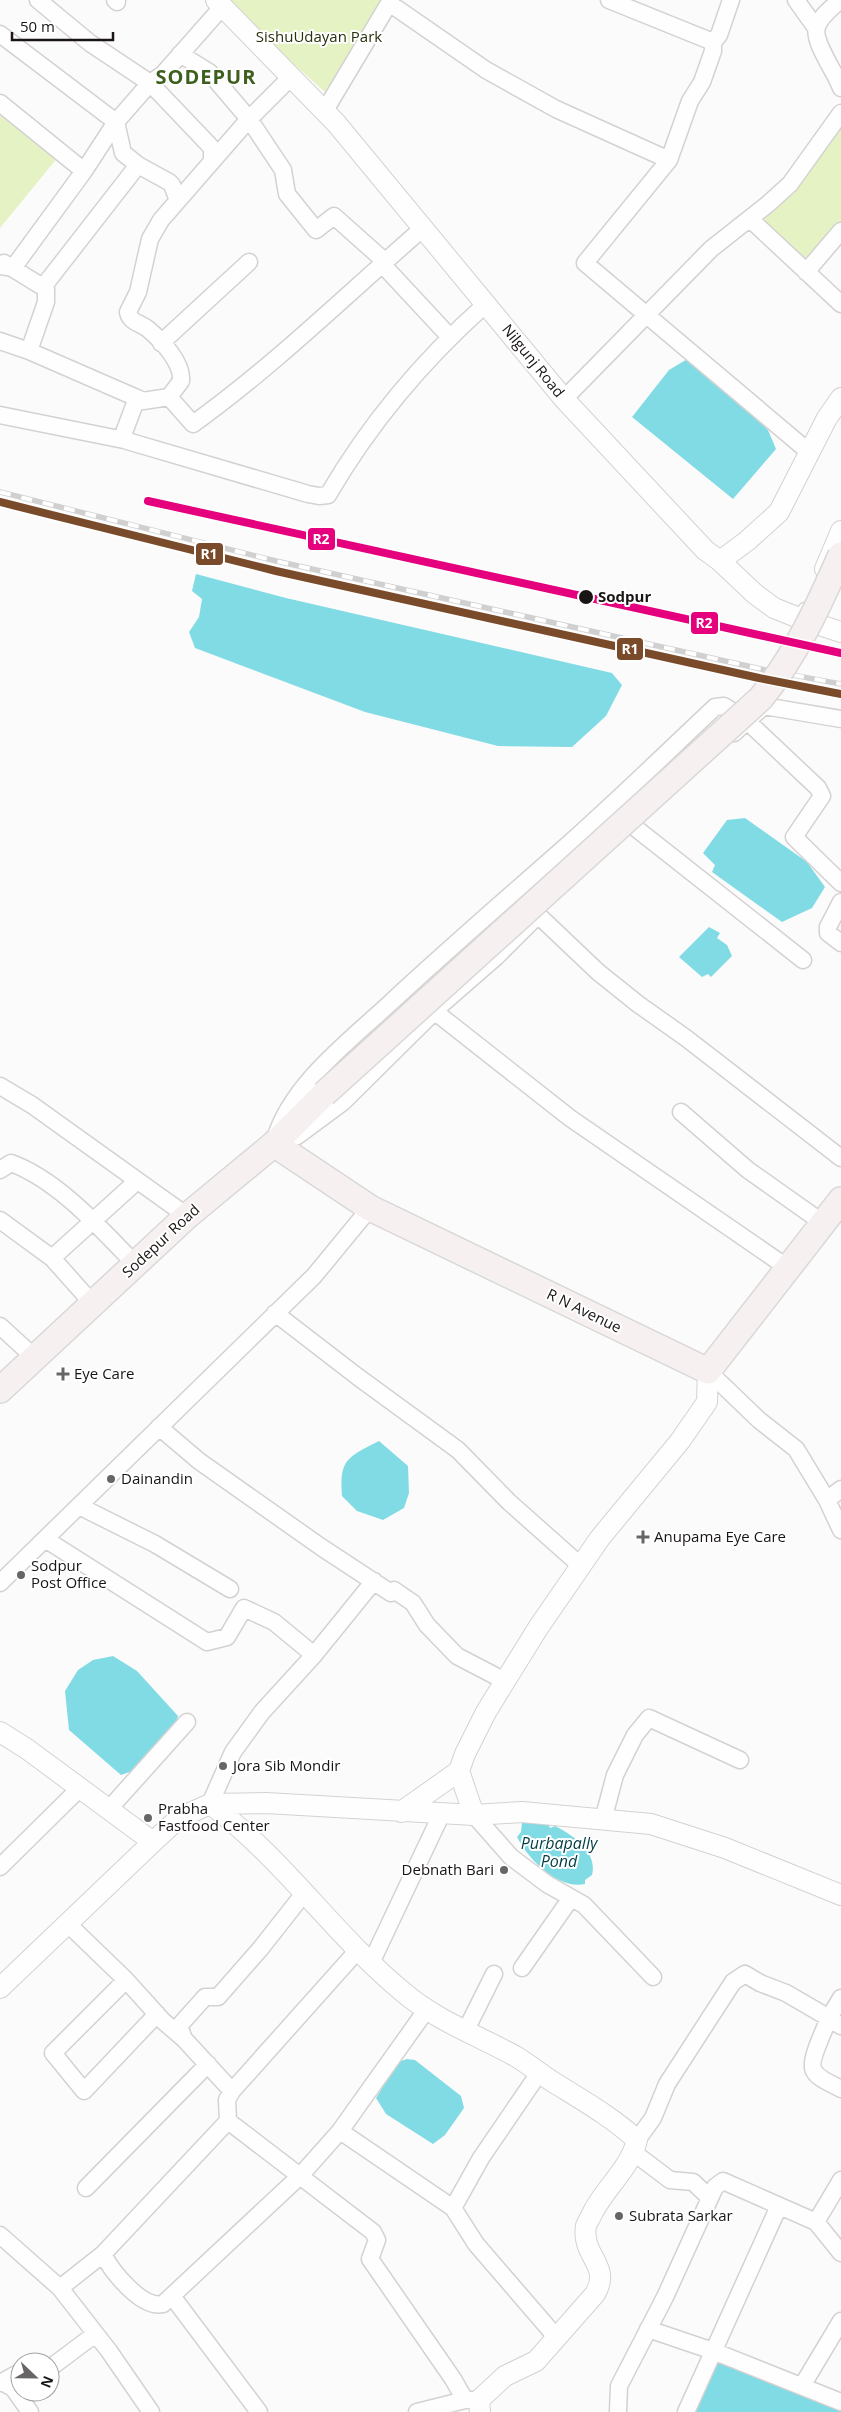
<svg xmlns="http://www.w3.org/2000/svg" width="841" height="2412" font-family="'Open Sans',sans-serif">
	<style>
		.green { fill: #e5f3c4 }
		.water { fill: #81dbe5 }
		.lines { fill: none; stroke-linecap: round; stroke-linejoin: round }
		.minor-casing { stroke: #d4d2d1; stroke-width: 19 }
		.tertiary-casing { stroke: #d4d2d1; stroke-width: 22 }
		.primary-casing { stroke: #d9d8d8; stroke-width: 28 }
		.minor { stroke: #fffefe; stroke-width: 16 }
		.tertiary { stroke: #fffefe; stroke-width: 20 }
		.primary { stroke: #f7f0f1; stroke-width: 25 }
		.rail-casing { stroke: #d1d0d0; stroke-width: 5.5 }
		.rail { stroke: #fff; stroke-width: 4; stroke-dasharray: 11; stroke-linecap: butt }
		.primary-bridge-casing { stroke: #d9d8d8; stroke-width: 28; stroke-linecap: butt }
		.primary-bridge { stroke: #f7f0f1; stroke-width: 25 }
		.rail-1-casing { stroke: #fff; stroke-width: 11 }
		.rail-2-casing { stroke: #fff; stroke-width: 11 }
		.rail-1 { stroke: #7a4b2a; stroke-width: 8 }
		.rail-2 { stroke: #e5007d; stroke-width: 8 }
		.stop-dot { fill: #191514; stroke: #fff; stroke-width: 2 }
		.poi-dot { fill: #686665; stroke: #fff; stroke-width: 2 }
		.labels { text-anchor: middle; stroke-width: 4; stroke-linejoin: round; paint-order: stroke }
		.park-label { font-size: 15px; fill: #27300c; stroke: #fff }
		.street-label { font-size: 15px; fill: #191514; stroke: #fff }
		.stop-label { font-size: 15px; font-weight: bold; fill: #191514; stroke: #fff; text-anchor: start }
		.poi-label { font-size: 15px; fill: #191514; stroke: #fff; text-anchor: start }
		.water-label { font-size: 16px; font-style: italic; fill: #003e44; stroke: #fff }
		.district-label { font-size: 20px; font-weight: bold; letter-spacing: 1px; fill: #3e5f1e; stroke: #fff }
		.line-badge { stroke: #fff; stroke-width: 2 }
		.badge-label { font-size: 14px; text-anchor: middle; font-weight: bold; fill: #fff }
	</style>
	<rect width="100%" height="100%" fill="#fcfbfb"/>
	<path class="green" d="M 222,0 L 386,0 L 326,93 Z
		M 0,107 L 59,156 L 0,228 Z
		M 841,118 L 841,225 L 806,264 L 757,219 Z"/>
	<path class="water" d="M 689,358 L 768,430 L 776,449 L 733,499 L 632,417 L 669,370 Z
		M 196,574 L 286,598 L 612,673 L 622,685 L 606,716 L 572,747 L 498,746 L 365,712 L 195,648 L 189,632 L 199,617 L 202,599 L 192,591 Z
		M 745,818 L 807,862 L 825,887 L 812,908 L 782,922 L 712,872 L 715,865 L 703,853 L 727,820 Z
		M 709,927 L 720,933 L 717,938 L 727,945 L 732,956 L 711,977 L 708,974 L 702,977 L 679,957 Z
		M 379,1441 L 408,1466 L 409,1493 L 404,1508 L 383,1520 L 357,1511 L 342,1496 C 339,1459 348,1457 379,1441 Z
		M 113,1656 L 137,1671 L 178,1716 L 175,1727 L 143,1767 L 121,1775 L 69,1730 L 65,1691 L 78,1670 L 93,1660 Z
		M 522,1822 L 548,1823 L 550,1828 L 555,1826 C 573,1835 598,1852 592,1875 L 585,1880 L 585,1884 C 558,1890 528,1859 517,1837 L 521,1832 Z
		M 407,2059 L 415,2060 L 461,2096 L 464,2108 L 445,2135 L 433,2144 L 386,2114 L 376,2098 L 398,2062 Z
		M 727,2357 L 841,2401 L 841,2412 L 692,2412 L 716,2363 Z"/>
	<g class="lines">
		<defs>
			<path id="minor" d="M 38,0 L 90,43 L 150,83 L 212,148 L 212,161
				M 115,0 L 117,2
				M 609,0 L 713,42
				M 731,0 L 719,35 L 713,42 L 713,51 L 702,82 L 690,101 L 669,160 L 585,263 L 809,452
				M 796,0 L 816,28
				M 840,0 C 832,8 820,16 817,27 C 812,41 836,73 841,88
				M 389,3 L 486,70 L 556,109 L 669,160
				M 0,34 L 116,122 L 123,153 L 138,165 L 169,182 L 172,185 L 178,200
				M 180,54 L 209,72 L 249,119 L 283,170 L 287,194 L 316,230 L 334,216 L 380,257 L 382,264 L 449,336
				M 0,103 L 84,171
				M 324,112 L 391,0
				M 750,219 L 841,304
				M 4,263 L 46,289 L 46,302 L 29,351
				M 0,266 L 13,268 L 84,171 L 116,122 L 150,83 L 163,74 L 223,6
				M 806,272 L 841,231
				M 43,287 L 138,165
				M 0,341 L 29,351 L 137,398 L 123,435 L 124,440
				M 161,343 L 249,262
				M 169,397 L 181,381 C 183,363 162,341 148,329 C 141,323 130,323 128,312 L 138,292 L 150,239 L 161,220 L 249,119 L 291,77
				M 137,398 L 143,401 L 169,397 L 193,424 C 275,365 346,295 422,229
				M 564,399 L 711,249 L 768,204 L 790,184 L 841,113
				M 0,415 L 124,440 L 308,494 L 319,496 L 328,495 C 370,423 424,359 486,304
				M 734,733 L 747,721 L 818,788 L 822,796 L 794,837 L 841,883
				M 633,826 L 803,960
				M 841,902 L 828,927 L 828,933 L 841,943
				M 538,915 L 598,972 L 638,1004 L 686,1038 L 841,1158
				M 434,1011 L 570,1118 L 788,1268
				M 0,1086 L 32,1105 L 187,1216
				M 681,1112 L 748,1170 L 823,1223
				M 290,1138 L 297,1136 L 343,1102 L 442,1004 L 496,957 L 533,920
				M 275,1139 C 291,1085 348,1042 388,1005 C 446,951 505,900 563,849 C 615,803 665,754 715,707 L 724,706 L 747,721 L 764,706 L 841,719
				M 0,1170 L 11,1163 C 58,1180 101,1229 135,1264
				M 0,1220 L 52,1258 L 93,1304
				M 52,1258 L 137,1181
				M 275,1313 L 358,1377 L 458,1450 L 509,1502 L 581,1566
				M 0,1326 L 35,1358
				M 708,1371 L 759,1420 L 796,1449 L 827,1500 L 841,1530
				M 159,1427 L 199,1461 L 321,1547 L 391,1593 L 394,1590 L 413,1603 L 427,1625 L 457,1656 L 505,1681
				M 827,1500 L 841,1489
				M 79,1506 L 155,1544 L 230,1589
				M 45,1539 L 207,1642 L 227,1637 L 244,1608 L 274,1622 L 314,1655
				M 0,1583 L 314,1276 L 370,1208
				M 210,1804 L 233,1752 L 262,1712 L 314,1655 L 374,1581
				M 109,1809 L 187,1722
				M 474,1815 L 511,1857 L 547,1884 L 584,1905 L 653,1977
				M 603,1820 L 615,1775 L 635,1735 L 649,1718 L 740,1760
				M 0,1867 L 80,1788
				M 68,1924 L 126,1980 L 163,2021 L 184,2039 L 232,2091 L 227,2100 L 228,2121 L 373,2232 L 377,2240 L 370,2259 L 453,2379 L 465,2400
				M 371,1963 L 442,1813
				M 522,1968 L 571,1898
				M 126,1980 L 53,2053 L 84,2091 L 157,2014
				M 841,2026 L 829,2018 C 825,2029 808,2062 814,2071 C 819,2080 833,2084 841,2089
				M 465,2032 L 494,1974
				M 184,2039 L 179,2026 L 205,1997 L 218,1997 L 261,1948 L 305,1892
				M 539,2073 L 481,2158 L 453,2208 L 476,2244 L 557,2338
				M 232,2091 L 358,1950
				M 340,2131 L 453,2208
				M 637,2140 L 653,2118 L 667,2084 L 733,1982 L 745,1974 L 760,1983 L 786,1993 L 829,2018 L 841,1998
				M 633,2152 L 670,2180 L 693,2182 L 710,2198
				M 86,2188 L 208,2064
				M 816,2222 L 841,2180
				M 0,2235 L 60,2288 L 109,2351 L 151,2412
				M 103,2254 L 228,2121
				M 60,2288 L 103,2254 C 112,2272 142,2309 163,2304 L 300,2176 L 340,2131 L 427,2009
				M 172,2296 L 259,2412
				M 648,2329 L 713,2351 L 841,2402
				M 50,2368 L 94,2335
				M 2,2382 L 20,2372
				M 0,2383 L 2,2382 L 13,2388 L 30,2412
				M 802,2386 L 841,2321
				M 417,2412 L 465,2400 L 473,2400
				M 618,2412 L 619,2386 L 665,2297 L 715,2187 L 723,2181 L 816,2222 L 841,2253
				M 686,2412 L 779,2206"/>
			<path id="tertiary" d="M 216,0 L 336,123 L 564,399 L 705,550 L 720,561 L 747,541 L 779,512 L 827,418 L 841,398
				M 720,561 L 755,594 L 774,608 L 804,620
				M 825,569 L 841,531
				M 807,612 L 804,620 L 841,632
				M 0,1732 L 27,1749 L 153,1842 L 179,1818 L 210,1804 L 266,1803 L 474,1815 L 522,1812 L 651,1824 L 725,1848 L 841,1895
				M 210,1804 C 283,1858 334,1935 403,1992 C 437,2021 477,2035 515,2056 C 527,2063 538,2072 550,2080 C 580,2099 611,2116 637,2140 C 631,2167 605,2188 593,2212 C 591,2217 587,2222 586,2226 C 581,2257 612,2265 595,2294 L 536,2361 L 505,2376 L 479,2400 L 480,2412
				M 401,1812 L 459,1771
				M 474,1815 L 459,1771 L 465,1754 L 486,1712 L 538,1628 L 600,1538 L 680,1441 L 707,1402 L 708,1371
				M 0,1988 L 153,1842"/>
			<path id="primary" d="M 274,1144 L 370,1208 L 708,1371 L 841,1200
				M 0,1390 L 187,1216 L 274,1144 L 324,1094"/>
		</defs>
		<use href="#minor" class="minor-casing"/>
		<use href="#tertiary" class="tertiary-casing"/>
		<use href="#primary" class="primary-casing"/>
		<use href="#minor" class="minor"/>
		<use href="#tertiary" class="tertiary"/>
		<use href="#primary" class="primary"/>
		<defs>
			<path id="rail" d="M 0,492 L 276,561 L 761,669 L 841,684
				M 0,502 L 276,571 L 759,678 L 841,694"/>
		</defs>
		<use href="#rail" class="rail-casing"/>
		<use href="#rail" class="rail"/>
		<defs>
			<path id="primary-bridge" d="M 324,1094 L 761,698 C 797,653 818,607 841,555"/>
		</defs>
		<use href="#primary-bridge" class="primary-bridge-casing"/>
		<use href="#primary-bridge" class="primary-bridge"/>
		<defs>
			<path id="rail-1" d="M 0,502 L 276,571 L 759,678 L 841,694"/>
			<path id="rail-2" d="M 148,501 L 841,653"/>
		</defs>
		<use href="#rail-1" class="rail-1-casing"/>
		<use href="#rail-2" class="rail-2-casing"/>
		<use href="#rail-1" class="rail-1"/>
		<use href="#rail-2" class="rail-2"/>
	</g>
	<circle class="stop-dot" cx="586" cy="597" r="8"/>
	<g class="poi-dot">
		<path d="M60.5 1366.5h5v5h5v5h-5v5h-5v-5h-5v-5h5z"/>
		<circle cx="111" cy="1479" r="5"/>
		<path d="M640.5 1529.5h5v5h5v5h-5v5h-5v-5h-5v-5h5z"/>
		<circle cx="21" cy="1575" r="5"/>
		<circle cx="223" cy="1766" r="5"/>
		<circle cx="148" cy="1818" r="5"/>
		<circle cx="504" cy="1870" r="5"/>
		<circle cx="619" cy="2216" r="5"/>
	</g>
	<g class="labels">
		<g class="park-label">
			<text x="319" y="42">SishuUdayan Park</text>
		</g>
		<g class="street-label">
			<text transform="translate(533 361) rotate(51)" y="5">Nilgunj Road</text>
			<text transform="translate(161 1241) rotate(-43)" y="5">Sodepur Road</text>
			<text transform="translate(584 1311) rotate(26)" y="5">R N Avenue</text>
		</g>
		<g class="stop-label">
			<text x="598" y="602">Sodpur</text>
		</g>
		<g class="poi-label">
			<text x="74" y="1379">Eye Care</text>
			<text x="121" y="1484">Dainandin</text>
			<text x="654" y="1542">Anupama Eye Care</text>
			<text x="31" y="1571">Sodpur<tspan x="31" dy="17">Post Office</tspan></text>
			<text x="233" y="1771">Jora Sib Mondir</text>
			<text x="158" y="1814">Prabha<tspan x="158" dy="17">Fastfood Center</tspan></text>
			<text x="494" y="1875" text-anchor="end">Debnath Bari</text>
			<text x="629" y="2221">Subrata Sarkar</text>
		</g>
		<g class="water-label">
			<text x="559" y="1849">Purbapally<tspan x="559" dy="18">Pond</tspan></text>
		</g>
		<g class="district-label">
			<text x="206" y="84">SODEPUR</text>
		</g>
	</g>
	<g class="line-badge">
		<rect x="307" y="527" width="29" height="24" rx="5" fill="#e5007d"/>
		<rect x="195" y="542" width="29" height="24" rx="5" fill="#7a4b2a"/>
		<rect x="690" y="611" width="29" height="24" rx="5" fill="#e5007d"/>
		<rect x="616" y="637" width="28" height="24" rx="5" fill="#7a4b2a"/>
	</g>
	<g class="badge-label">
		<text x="321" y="544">R2</text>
		<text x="209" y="559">R1</text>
		<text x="704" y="628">R2</text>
		<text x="630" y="654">R1</text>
	</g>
	<g transform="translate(35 2377) rotate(112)"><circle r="24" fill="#ffffff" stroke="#a3a1a1"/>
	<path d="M0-4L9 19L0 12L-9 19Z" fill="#686665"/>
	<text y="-8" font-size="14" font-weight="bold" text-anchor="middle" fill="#191514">N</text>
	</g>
	<path d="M12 32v8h101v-8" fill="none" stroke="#191514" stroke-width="2.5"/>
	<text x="20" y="32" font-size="15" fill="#191514" stroke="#ffffff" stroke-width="4" paint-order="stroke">50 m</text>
</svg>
